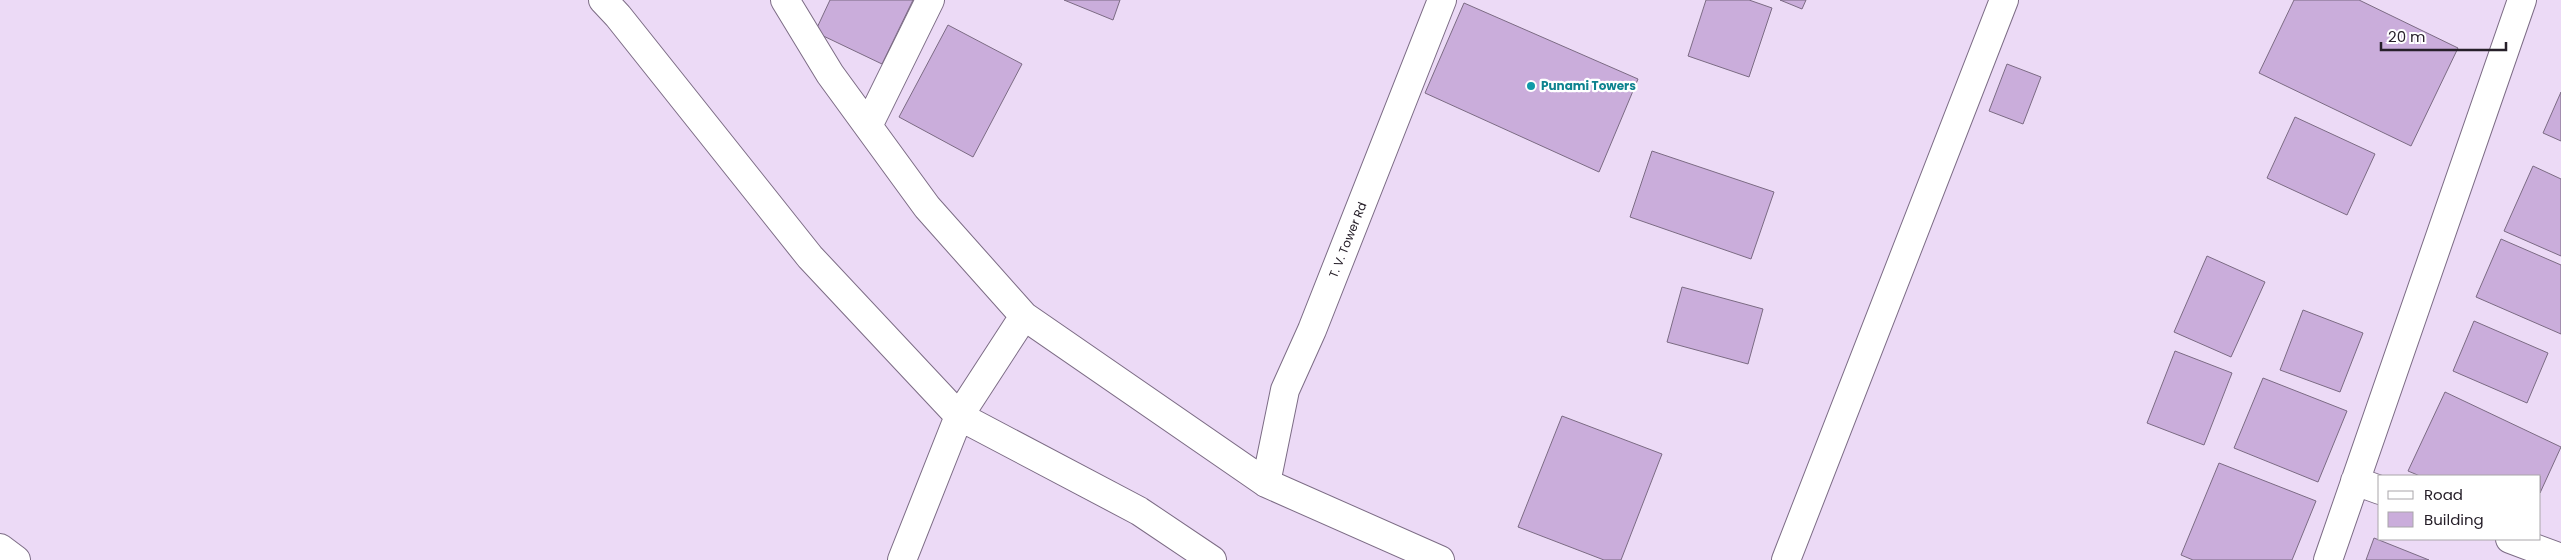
<svg xmlns="http://www.w3.org/2000/svg" width="2561" height="560" font-family="Poppins,sans-serif">
	<style>
		.building { fill: #caaddb; stroke: #7b6b83 }
		.lines { fill: none; stroke-linecap: round; stroke-linejoin: round }
		.minor-casing { stroke: #7c6c85; stroke-width: 30 }
		.secondary-casing { stroke: #7c6c85; stroke-width: 30 }
		.minor { stroke: #fff; stroke-width: 28 }
		.secondary { stroke: #fff; stroke-width: 28 }
		.culture-dot { fill: #0f9aa8; stroke: #fff; stroke-width: 2 }
		.labels { text-anchor: middle; stroke-width: 4.5; stroke-linejoin: round; paint-order: stroke }
		.culture-label { font-size: 12px; font-weight: bold; fill: #0d838f; stroke: #fff; text-anchor: start }
		.street-label { font-size: 12px; fill: #27202a; stroke: #fff }
	</style>
	<rect width="100%" height="100%" fill="#ecdaf6"/>
	<path class="building" d="M 830,0 L 913,0 L 882,64 L 815,32 Z
		M 1064,0 L 1120,0 L 1113,20 Z
		M 1706,0 L 1749,0 L 1772,8 L 1749,77 L 1688,56 Z
		M 1780,0 L 1806,0 L 1802,9 Z
		M 2294,0 L 2359,0 L 2458,48 L 2411,146 L 2259,73 Z
		M 1464,3 L 1638,79 L 1599,172 L 1425,93 Z
		M 948,25 L 1022,64 L 973,157 L 899,117 Z
		M 2007,64 L 2041,77 L 2023,124 L 1989,111 Z
		M 2561,92 L 2561,141 L 2543,133 Z
		M 2295,117 L 2375,154 L 2347,215 L 2267,178 Z
		M 1652,151 L 1774,192 L 1751,259 L 1630,217 Z
		M 2533,166 L 2561,179 L 2561,256 L 2504,231 Z
		M 2501,239 L 2561,265 L 2561,334 L 2476,297 Z
		M 2207,256 L 2265,282 L 2231,357 L 2174,332 Z
		M 1682,287 L 1763,309 L 1748,364 L 1667,342 Z
		M 2303,310 L 2363,333 L 2340,392 L 2280,370 Z
		M 2474,321 L 2548,353 L 2527,403 L 2453,371 Z
		M 2175,351 L 2232,373 L 2204,445 L 2147,423 Z
		M 2263,378 L 2347,411 L 2318,482 L 2234,448 Z
		M 2445,392 L 2561,447 L 2540,493 L 2540,476 L 2420,476 L 2408,471 Z
		M 1562,416 L 1662,454 L 1621,560 L 1604,560 L 1518,527 Z
		M 2219,463 L 2316,501 L 2292,560 L 2193,560 L 2181,555 Z
		M 2374,538 L 2429,560 L 2366,560 Z"/>
	<g class="lines">
		<defs>
			<path id="minor" d="M 603,0 L 618,16 L 810,257 L 959,416 L 1139,511 L 1212,560
				M 785,0 L 830,74 L 927,207 L 1024,316 L 1266,483 L 1440,560
				M 868,126 L 930,0
				M 2355,481 L 2380,490
				M 1266,483 L 1285,390 L 1312,330 L 1442,0
				M 2510,539 L 2561,558
				M 902,560 L 959,416 L 1024,316
				M 1786,560 L 2004,0
				M 2328,560 L 2522,0"/>
			<path id="secondary" d="M 0,548 L 16,560"/>
		</defs>
		<use href="#minor" class="minor-casing"/>
		<use href="#secondary" class="secondary-casing"/>
		<use href="#minor" class="minor"/>
		<use href="#secondary" class="secondary"/>
	</g>
	<circle class="culture-dot" cx="1531" cy="86" r="5"/>
	<g class="labels">
		<g class="culture-label">
			<text x="1541" y="90">Punami Towers</text>
		</g>
		<g class="street-label">
			<text transform="translate(1348 240) rotate(-68)" y="4">T. V. Tower Rd</text>
		</g>
	</g>
	<rect x="2378" y="475" width="162" height="65" fill="#ffffff" stroke="#a9a6aa"/>
	<rect x="2388" y="491" width="25" height="8" fill="#ffffff" stroke="#a9a6aa"/>
	<text x="2424" y="500" font-size="15" fill="#27202a">Road</text>
	<rect x="2388" y="512" width="25" height="15" fill="#caaddb" stroke="#a9a6aa"/>
	<text x="2424" y="525" font-size="15" fill="#27202a">Building</text>
	<path d="M2381 42v8h125v-8" fill="none" stroke="#27202a" stroke-width="2.5"/>
	<text x="2388" y="42" font-size="15" fill="#27202a" stroke="#ffffff" stroke-width="4" paint-order="stroke">20 m</text>
</svg>
